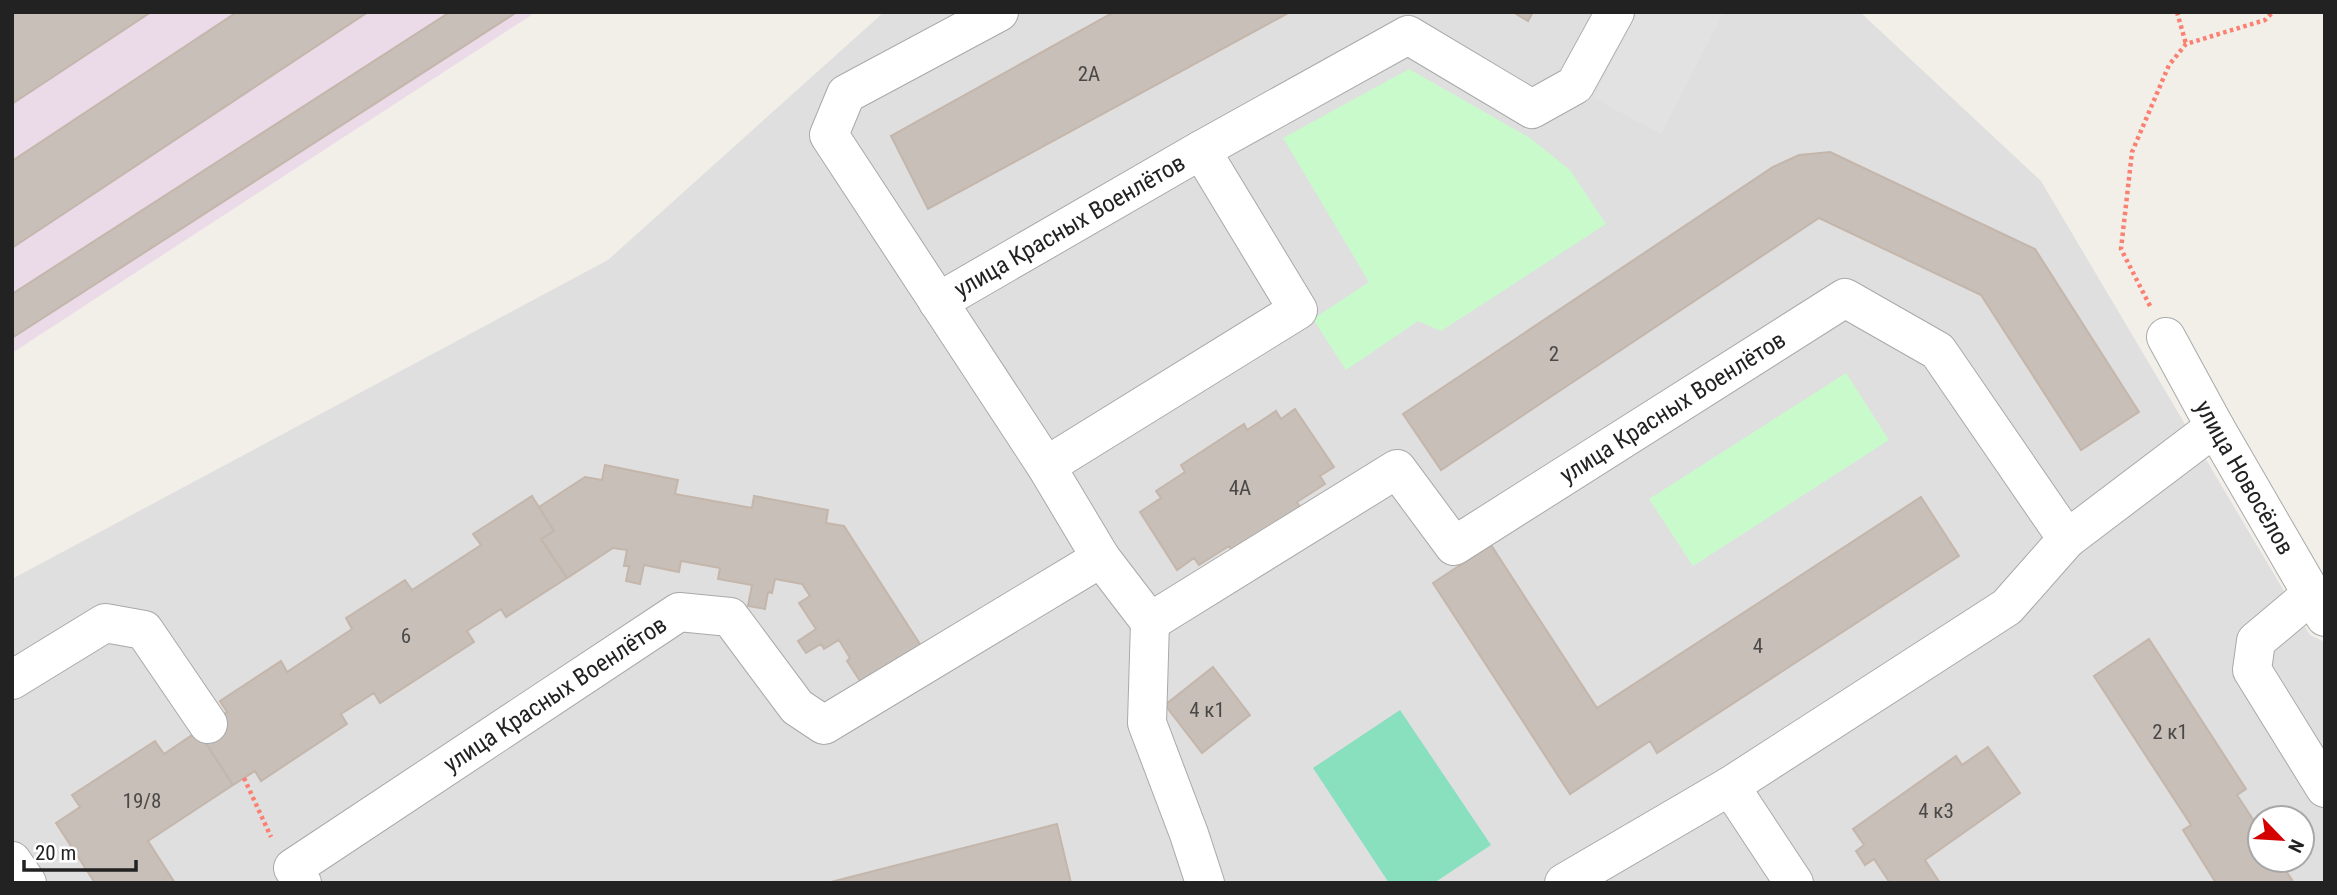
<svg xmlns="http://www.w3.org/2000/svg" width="2337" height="895" font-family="'Roboto Condensed',sans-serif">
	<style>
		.residential { fill: #e0dfdf; fill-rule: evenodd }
		.industrial { fill: #ebdbe8 }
		.park { fill: #c8facc }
		.pitch { fill: #88e0be }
		.parking { fill: #e2e2e2 }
		.building { fill: #c7bfb8; stroke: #c4b6ab; stroke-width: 2 }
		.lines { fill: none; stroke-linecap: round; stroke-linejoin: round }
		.minor-casing { stroke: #a9a9a9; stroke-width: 40 }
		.path { stroke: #fa8072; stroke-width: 4.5; stroke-dasharray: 3.5 3.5; stroke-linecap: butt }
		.minor { stroke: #fff; stroke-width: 38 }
		.labels { text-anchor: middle; stroke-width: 6; stroke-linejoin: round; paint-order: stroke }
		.number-label { font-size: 21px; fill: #4b4948 }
		.street-label { font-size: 24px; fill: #222; stroke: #fff }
	</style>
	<rect width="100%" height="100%" fill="#f2efe9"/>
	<path class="residential" d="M 884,12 L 1860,12 L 2041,181 L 2310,635 L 2325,642 L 2325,883 L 12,883 L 12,579 L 608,260 ZM 2260,818 L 2302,818 L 2302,860 L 2260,860 Z"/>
	<path class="industrial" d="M 12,12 L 536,12 L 12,353 Z"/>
	<path class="park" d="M 1409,69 L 1530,138 L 1570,170 L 1606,224 L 1441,331 L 1418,321 L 1346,370 L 1313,319 L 1369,282 L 1283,138 Z
		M 1846,373 L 1889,440 L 1693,566 L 1649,499 Z"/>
	<path class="pitch" d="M 1400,710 L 1491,845 L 1434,883 L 1389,883 L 1313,768 Z"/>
	<path class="parking" d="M 1638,12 L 1724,12 L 1661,134 L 1593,98 Z"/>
	<path class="building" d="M 12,12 L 151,12 L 12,104 Z
		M 237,12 L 368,12 L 12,248 L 12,161 Z
		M 450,12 L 517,12 L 12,338 L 12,294 Z
		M 1114,12 L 1290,12 L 928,209 L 891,136 Z
		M 1513,12 L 1533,12 L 1528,21 Z
		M 1830,152 L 2035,249 L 2139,412 L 2081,450 L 1981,295 L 1819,218 L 1441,470 L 1403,414 L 1773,167 L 1799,155 Z
		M 1295,409 L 1334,467 L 1320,476 L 1325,484 L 1297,502 L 1303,512 L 1234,553 L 1229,546 L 1199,565 L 1194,558 L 1177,570 L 1140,512 L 1161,498 L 1156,491 L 1185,472 L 1181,465 L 1244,424 L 1247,430 L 1276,411 L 1281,419 Z
		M 605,465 L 678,480 L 675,494 L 752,508 L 754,496 L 828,510 L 826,523 L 844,526 L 927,655 L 862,684 L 847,661 L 850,658 L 839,640 L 824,649 L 821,644 L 806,653 L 798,641 L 816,629 L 799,603 L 810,596 L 802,584 L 775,579 L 772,593 L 768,592 L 765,609 L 748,606 L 752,585 L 718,579 L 720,568 L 681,561 L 679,572 L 644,565 L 640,584 L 626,581 L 629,566 L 624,566 L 627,550 L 613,548 L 567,578 L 541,539 L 554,531 L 539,507 L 585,477 L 602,480 Z
		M 532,496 L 554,531 L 541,539 L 567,578 L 506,617 L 501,609 L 467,631 L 474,642 L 380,703 L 374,693 L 341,714 L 347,724 L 261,781 L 255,771 L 233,785 L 198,731 L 227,712 L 220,701 L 281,661 L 287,672 L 352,629 L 346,618 L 405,580 L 412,590 L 481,545 L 473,534 Z
		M 1921,497 L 1959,556 L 1657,753 L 1650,741 L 1570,794 L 1433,583 L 1491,545 L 1597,708 Z
		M 2149,639 L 2246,789 L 2237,795 L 2260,830 L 2260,860 L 2279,860 L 2294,883 L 2216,883 L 2183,830 L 2191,825 L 2094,676 Z
		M 1213,667 L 1250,715 L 1202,753 L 1165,705 Z
		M 198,731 L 233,785 L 148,841 L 175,883 L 95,883 L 56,823 L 80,807 L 72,795 L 155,741 L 164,754 Z
		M 1988,747 L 2020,793 L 1925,860 L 1940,883 L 1890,883 L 1874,859 L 1865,865 L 1856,851 L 1864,845 L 1853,829 L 1956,756 L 1962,765 Z
		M 1057,824 L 1071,883 L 827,883 Z"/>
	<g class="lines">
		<defs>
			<g id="minor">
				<path d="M 999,12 L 846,94 L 829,135 L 1046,466 L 1101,558"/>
				<path id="s1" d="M 938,302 L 1201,150 L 1408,35 L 1532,109 L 1575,85 L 1615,12"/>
				<path id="s2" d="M 2166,337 L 2215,427 L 2325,617"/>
				<path d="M 1046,466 L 1298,310 L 1201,150"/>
				<path d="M 2312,594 L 2256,641 L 2252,670 L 2325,788"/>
				<path d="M 1150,622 L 1147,723 L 1189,834 L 1205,883"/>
				<path d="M 12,680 L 105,623 L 144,630 L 208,724"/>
				<path d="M 1730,786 L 2007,607 L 2067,539"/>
				<path d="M 12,861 L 27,883"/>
				<path id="s3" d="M 302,883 L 293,868 L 679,612 L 730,617 L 797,707 L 824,725 L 1101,558 L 1150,622 L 1397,469 L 1454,546 L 1845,298 L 1938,351 L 2067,539 L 2215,427"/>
				<path d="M 1564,883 L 1730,786 L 1794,883"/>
			</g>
		</defs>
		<use href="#minor" class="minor-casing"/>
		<path class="path" d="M 2177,12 L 2186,44
			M 2150,306 L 2121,249 L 2132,152 L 2169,65 L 2186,44 L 2265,20 L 2273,12
			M 244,778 L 271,837"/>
		<use href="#minor" class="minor"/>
	</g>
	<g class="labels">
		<g class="number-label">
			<text x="1089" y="81">2А</text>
			<text x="1554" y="361">2</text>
			<text x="1240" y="495">4А</text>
			<text x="406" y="643">6</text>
			<text x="1758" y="653">4</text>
			<text x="1207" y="717">4 к1</text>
			<text x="2170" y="739">2 к1</text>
			<text x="142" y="808">19/8</text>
			<text x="1936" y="818">4 к3</text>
		</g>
		<g class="street-label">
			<text dy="8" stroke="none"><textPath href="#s1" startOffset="152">улица Красных Военлётов</textPath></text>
			<text dy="8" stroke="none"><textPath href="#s3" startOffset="1726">улица Красных Военлётов</textPath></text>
			<text dy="8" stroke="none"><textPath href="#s2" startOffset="161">улица Новосёлов</textPath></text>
			<text dy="8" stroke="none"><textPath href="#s3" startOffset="332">улица Красных Военлётов</textPath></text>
		</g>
	</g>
	<rect width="2337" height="895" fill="none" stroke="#222222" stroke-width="28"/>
	<g transform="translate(2281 839) rotate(115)"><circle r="33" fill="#ffffff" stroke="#a7a7a7" stroke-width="2"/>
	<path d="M0-5L12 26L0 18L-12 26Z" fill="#d40000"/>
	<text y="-10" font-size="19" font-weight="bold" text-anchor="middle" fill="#222222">N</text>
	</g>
	<path d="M24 860v10h112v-10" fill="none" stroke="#222222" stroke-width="3.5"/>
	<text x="35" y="860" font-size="21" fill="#222222" stroke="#ffffff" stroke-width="5" paint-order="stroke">20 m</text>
</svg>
